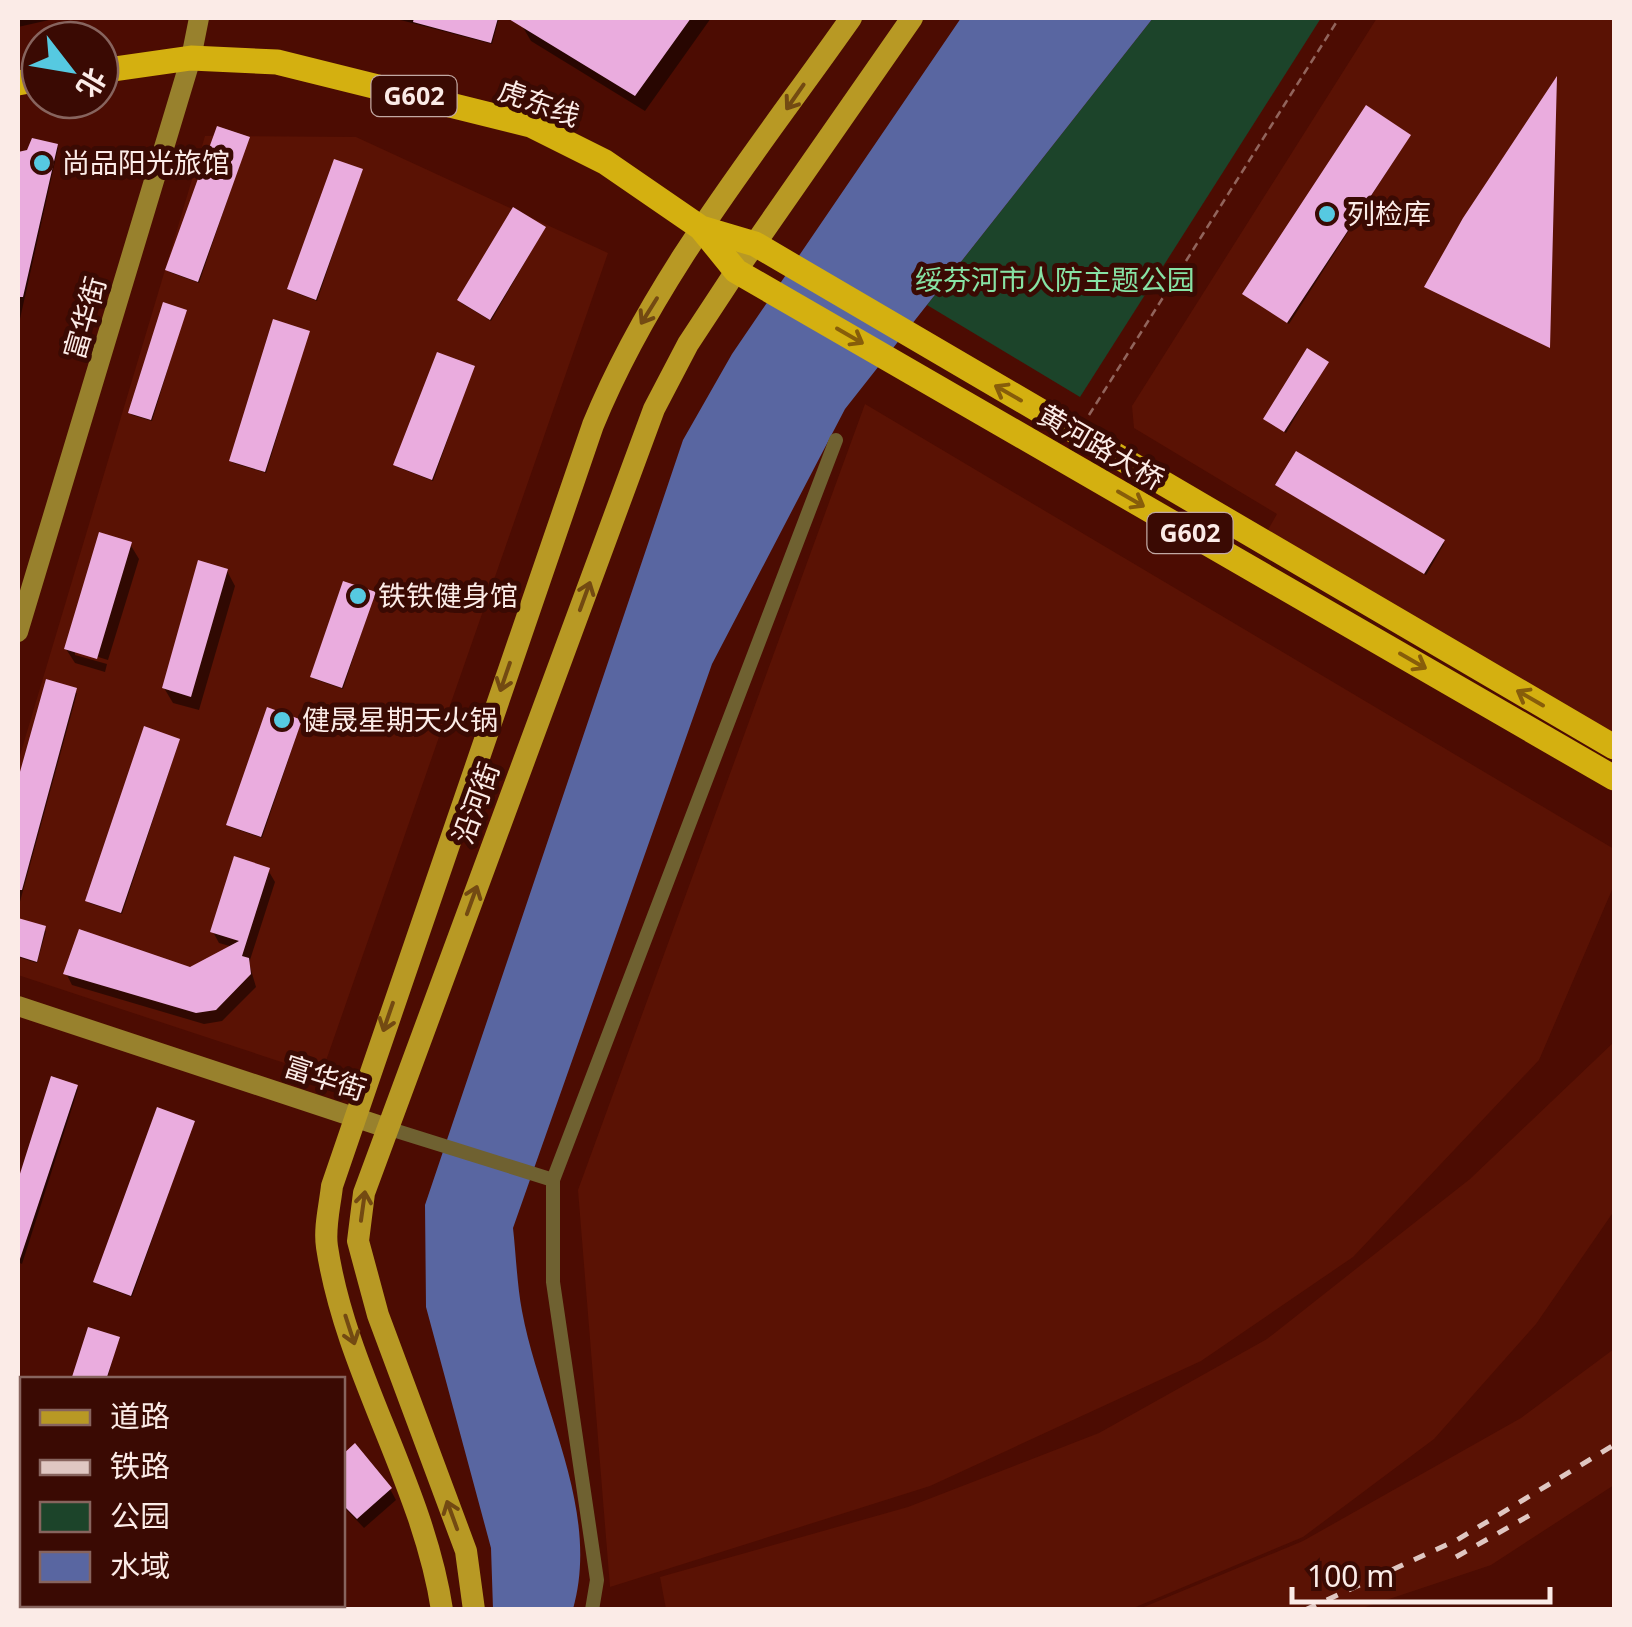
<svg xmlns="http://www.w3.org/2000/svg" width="1632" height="1627" font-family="'Noto Sans','Noto Sans SC',sans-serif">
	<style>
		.built { fill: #5a1204 }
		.green { fill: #1c442a }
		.water { fill: #5966a1 }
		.shadow { fill: #0007 }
		.building { fill: #eaacde }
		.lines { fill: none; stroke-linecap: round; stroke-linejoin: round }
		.path { stroke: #91645c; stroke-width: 2.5; stroke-dasharray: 8 5; stroke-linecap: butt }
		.street { stroke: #6f6131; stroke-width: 14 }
		.secondary { stroke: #98812d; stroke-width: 20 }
		.primary { stroke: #b89924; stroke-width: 22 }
		.highway { stroke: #d4b010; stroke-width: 25 }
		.rail { stroke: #dfc7c2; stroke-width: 5; stroke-dasharray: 12 12; stroke-linecap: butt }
		.oneway { stroke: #734a12 }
		.oneway2 { stroke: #875d0a }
		.poi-dot { fill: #56c9e1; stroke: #3a0a03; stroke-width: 4 }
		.labels { text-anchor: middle; stroke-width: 10; stroke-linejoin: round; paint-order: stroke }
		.shield { fill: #3a0a03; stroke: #c1a8a3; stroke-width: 2.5 }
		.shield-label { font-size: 25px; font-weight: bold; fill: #fbebe7 }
		.street-label { font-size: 28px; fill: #fbebe7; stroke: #3a0a03 }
		.poi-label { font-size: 28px; fill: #fbebe7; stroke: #3a0a03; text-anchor: start }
		.park-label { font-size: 28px; fill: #87e3a5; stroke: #3a0a03 }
	</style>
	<rect width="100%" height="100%" fill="#4c0c02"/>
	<path class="built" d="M 1377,18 L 1614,18 L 1614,739 L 1265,535 L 1277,514 L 1134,428 L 1132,406 Z
		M 205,136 L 356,137 L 608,253 L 321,1075 L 18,975 L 18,762 Z
		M 865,404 L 1614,849 L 1614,885 L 1539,1060 L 1353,1257 L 1201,1361 L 930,1486 L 610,1587 L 578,1190 Z
		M 1614,1042 L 1614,1211 L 1536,1324 L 1434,1439 L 1303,1537 L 1131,1609 L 666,1609 L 660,1577 L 908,1507 L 1099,1433 L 1267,1339 L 1470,1179 Z
		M 1614,1349 L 1614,1485 L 1491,1565 L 1359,1609 L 1139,1609 L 1303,1541 L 1521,1418 Z"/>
	<path class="green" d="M 1153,18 L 1321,18 L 1080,397 L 927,305 Z"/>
	<path class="water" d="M 961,18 L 1153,18 L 845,409 L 712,664 L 513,1228 C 516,1255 517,1284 522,1311 C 540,1408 601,1510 573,1609 L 493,1609 L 491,1548 L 426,1307 L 425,1205 L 683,440 L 732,354 Z"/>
	<path class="shadow" d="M 18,18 L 58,18 L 18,27 Z
		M 393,18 L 499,18 L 492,44 Z
		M 524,18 L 711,18 L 645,111 L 531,41 L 521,24 Z
		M 1409,137 L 1289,324 L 1247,296 Z
		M 248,139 L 199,283 L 169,272 L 168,270 Z
		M 56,146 L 58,148 L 18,328 L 18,154 Z
		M 361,171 L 317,301 L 291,291 L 290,289 Z
		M 544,229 L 491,321 L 461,303 L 460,301 Z
		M 185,312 L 152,421 L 132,415 L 130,412 Z
		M 308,333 L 266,473 L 233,463 L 231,460 Z
		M 1327,363 L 1286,433 L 1267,421 Z
		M 473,368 L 433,481 L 397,467 L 396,465 Z
		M 1280,487 L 1443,542 L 1444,544 L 1426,575 Z
		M 130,544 L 139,559 L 108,660 L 75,650 L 75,655 L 107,664 L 105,672 L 75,663 L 66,649 Z
		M 227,571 L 235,586 L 199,710 L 173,703 L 164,688 Z
		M 374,594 L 343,689 L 314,679 L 312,677 Z
		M 47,682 L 77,693 L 18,909 L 18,788 Z
		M 301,722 L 262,838 L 230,827 L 229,824 Z
		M 179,741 L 122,914 L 89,903 L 88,901 Z
		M 268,870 L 275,882 L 249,963 L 256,987 L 222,1021 L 204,1024 L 72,985 L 66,973 L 190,970 L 233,947 L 219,943 L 213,932 Z
		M 18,920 L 46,931 L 37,963 L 18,957 Z
		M 52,1079 L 78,1089 L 22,1264 L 18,1262 L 18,1188 Z
		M 193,1123 L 132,1297 L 97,1284 L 96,1282 Z
		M 118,1339 L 107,1380 L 74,1380 Z
		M 342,1458 L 390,1489 L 396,1500 L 364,1528 L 342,1505 Z"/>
	<path class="building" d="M 414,18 L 498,18 L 491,43 L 413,22 Z
		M 507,18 L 691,18 L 635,96 Z
		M 1557,76 L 1550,348 L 1424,287 L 1463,218 Z
		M 1366,105 L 1411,135 L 1287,323 L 1242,294 Z
		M 217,126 L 250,137 L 198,282 L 165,270 Z
		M 32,138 L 58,144 L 23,297 L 18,297 L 18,152 L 27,150 Z
		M 334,159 L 363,169 L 316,300 L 287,289 Z
		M 513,207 L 546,227 L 490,320 L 457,300 Z
		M 163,302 L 187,310 L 151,420 L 128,413 Z
		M 273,319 L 310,331 L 265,472 L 229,461 Z
		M 1307,348 L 1329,362 L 1284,432 L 1263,419 Z
		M 437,352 L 475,366 L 432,480 L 393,465 Z
		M 1296,451 L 1445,540 L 1424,574 L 1275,485 Z
		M 99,532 L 132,542 L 97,659 L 64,649 Z
		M 198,560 L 228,569 L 191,697 L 162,688 Z
		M 343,581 L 376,592 L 342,688 L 310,677 Z
		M 46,679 L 77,688 L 22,890 L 18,890 L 18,779 Z
		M 267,707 L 302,720 L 261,837 L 226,825 Z
		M 144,726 L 180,739 L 121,913 L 85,901 Z
		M 234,856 L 270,868 L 242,956 L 249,958 L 251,974 L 216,1010 L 196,1013 L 63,974 L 79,929 L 190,967 L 239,941 L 210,932 Z
		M 18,918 L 46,926 L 37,962 L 18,956 Z
		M 51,1076 L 78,1085 L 18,1265 L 18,1180 Z
		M 157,1107 L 195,1121 L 131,1296 L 93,1282 Z
		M 88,1327 L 120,1337 L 106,1380 L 71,1380 Z
		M 355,1443 L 392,1488 L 357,1519 L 342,1504 L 342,1455 Z"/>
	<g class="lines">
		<path class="path" d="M 1089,415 L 1339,18"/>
		<path class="street" d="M 387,1128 L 553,1180
			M 592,1610 L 597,1580 L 553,1282 L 553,1180 L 836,440"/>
		<path class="secondary" d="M 18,632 L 191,58 L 199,18
			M 18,1006 L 387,1128
			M 18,1568 L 22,1570
			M 170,1604 L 227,1610"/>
		<path class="primary" d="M 442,1610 C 423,1484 346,1373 327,1247 C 324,1228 330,1205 332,1186 L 593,425 C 654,276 759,149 851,18
			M 474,1610 L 466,1551 L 378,1315 L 358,1241 L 364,1193 L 654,409 L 688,344 L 736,271 L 912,18"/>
		<path class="highway" d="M 100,71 L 191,58 L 277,62 L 531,125 L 605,162 L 701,228
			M 18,83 L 40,79
			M 1614,747 L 755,244 L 701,228 L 736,271 L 1614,778"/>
		<path class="rail" d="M 1456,1557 L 1539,1510
			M 1305,1610 L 1457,1540 L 1614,1445"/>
	</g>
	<defs><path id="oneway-shaft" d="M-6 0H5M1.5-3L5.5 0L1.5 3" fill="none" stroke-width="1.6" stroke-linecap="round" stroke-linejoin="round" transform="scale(2.5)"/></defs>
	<g class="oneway">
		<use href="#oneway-shaft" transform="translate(795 97) rotate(125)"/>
		<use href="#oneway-shaft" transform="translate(649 311) rotate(122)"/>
		<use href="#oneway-shaft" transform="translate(585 596) rotate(-70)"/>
		<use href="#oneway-shaft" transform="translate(505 677) rotate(109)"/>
		<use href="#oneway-shaft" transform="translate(472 900) rotate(-70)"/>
		<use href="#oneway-shaft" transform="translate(388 1017) rotate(109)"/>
		<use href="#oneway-shaft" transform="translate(363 1206) rotate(-82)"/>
		<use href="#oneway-shaft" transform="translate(350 1330) rotate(72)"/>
		<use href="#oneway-shaft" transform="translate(452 1515) rotate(-110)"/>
	</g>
	<g class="oneway2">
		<use href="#oneway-shaft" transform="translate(850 336) rotate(30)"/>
		<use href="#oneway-shaft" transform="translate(1008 393) rotate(-150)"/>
		<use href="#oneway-shaft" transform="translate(1131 499) rotate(30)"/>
		<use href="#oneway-shaft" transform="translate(1413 661) rotate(30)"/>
		<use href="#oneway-shaft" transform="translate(1530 698) rotate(-150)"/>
	</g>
	<g class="poi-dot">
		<circle cx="42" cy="163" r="10"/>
		<circle cx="1327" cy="214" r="10"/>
		<circle cx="358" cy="596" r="10"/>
		<circle cx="282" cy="720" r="10"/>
	</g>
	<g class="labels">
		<g class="shield">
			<rect x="371.5" y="76" width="85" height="40" rx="8"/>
			<rect x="1147.5" y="513" width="85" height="40" rx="8"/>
		</g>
		<g class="shield-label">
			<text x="414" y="105">G602</text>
			<text x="1190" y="542">G602</text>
		</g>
		<g class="street-label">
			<text transform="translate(539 103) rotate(20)" y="10">虎东线</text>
			<text transform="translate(85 318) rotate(-74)" y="10">富华街</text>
			<text transform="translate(1101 447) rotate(30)" y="10">黄河路大桥</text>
			<text transform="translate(476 803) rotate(-70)" y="10">沿河街</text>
			<text transform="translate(325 1078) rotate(18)" y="10">富华街</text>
		</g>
		<g class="poi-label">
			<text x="62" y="173">尚品阳光旅馆</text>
			<text x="1347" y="224">列检库</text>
			<text x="378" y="606">铁铁健身馆</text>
			<text x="302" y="730">健晟星期天火锅</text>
		</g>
		<g class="park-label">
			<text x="1055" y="290">绥芬河市人防主题公园</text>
		</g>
	</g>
	<rect width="1632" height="1627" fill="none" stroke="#fbebe7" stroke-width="40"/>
	<rect x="20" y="1377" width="325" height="230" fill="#3a0a03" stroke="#87645e" stroke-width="2.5"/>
	<rect x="40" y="1410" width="50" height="15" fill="#b89924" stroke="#87645e" stroke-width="2.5"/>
	<text x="110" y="1427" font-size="30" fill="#fbebe7">道路</text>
	<rect x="40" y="1460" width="50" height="15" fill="#dfc7c2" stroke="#87645e" stroke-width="2.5"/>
	<text x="110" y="1477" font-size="30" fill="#fbebe7">铁路</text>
	<rect x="40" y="1502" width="50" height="30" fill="#1c442a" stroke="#87645e" stroke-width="2.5"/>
	<text x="110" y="1527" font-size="30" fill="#fbebe7">公园</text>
	<rect x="40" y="1552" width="50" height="30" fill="#5966a1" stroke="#87645e" stroke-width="2.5"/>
	<text x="110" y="1577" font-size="30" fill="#fbebe7">水域</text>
	<g transform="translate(70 70) rotate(121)"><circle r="48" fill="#3a0a03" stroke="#87645e" stroke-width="2.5"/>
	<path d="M0-8L18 38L0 25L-18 38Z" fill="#56c9e1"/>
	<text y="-15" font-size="28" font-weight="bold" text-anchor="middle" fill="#fbebe7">北</text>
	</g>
	<path d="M1292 1587v15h258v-15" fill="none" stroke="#fbebe7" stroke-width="5"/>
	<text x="1307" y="1587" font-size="30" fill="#fbebe7" stroke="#3a0a03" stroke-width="8" paint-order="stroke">100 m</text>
</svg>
